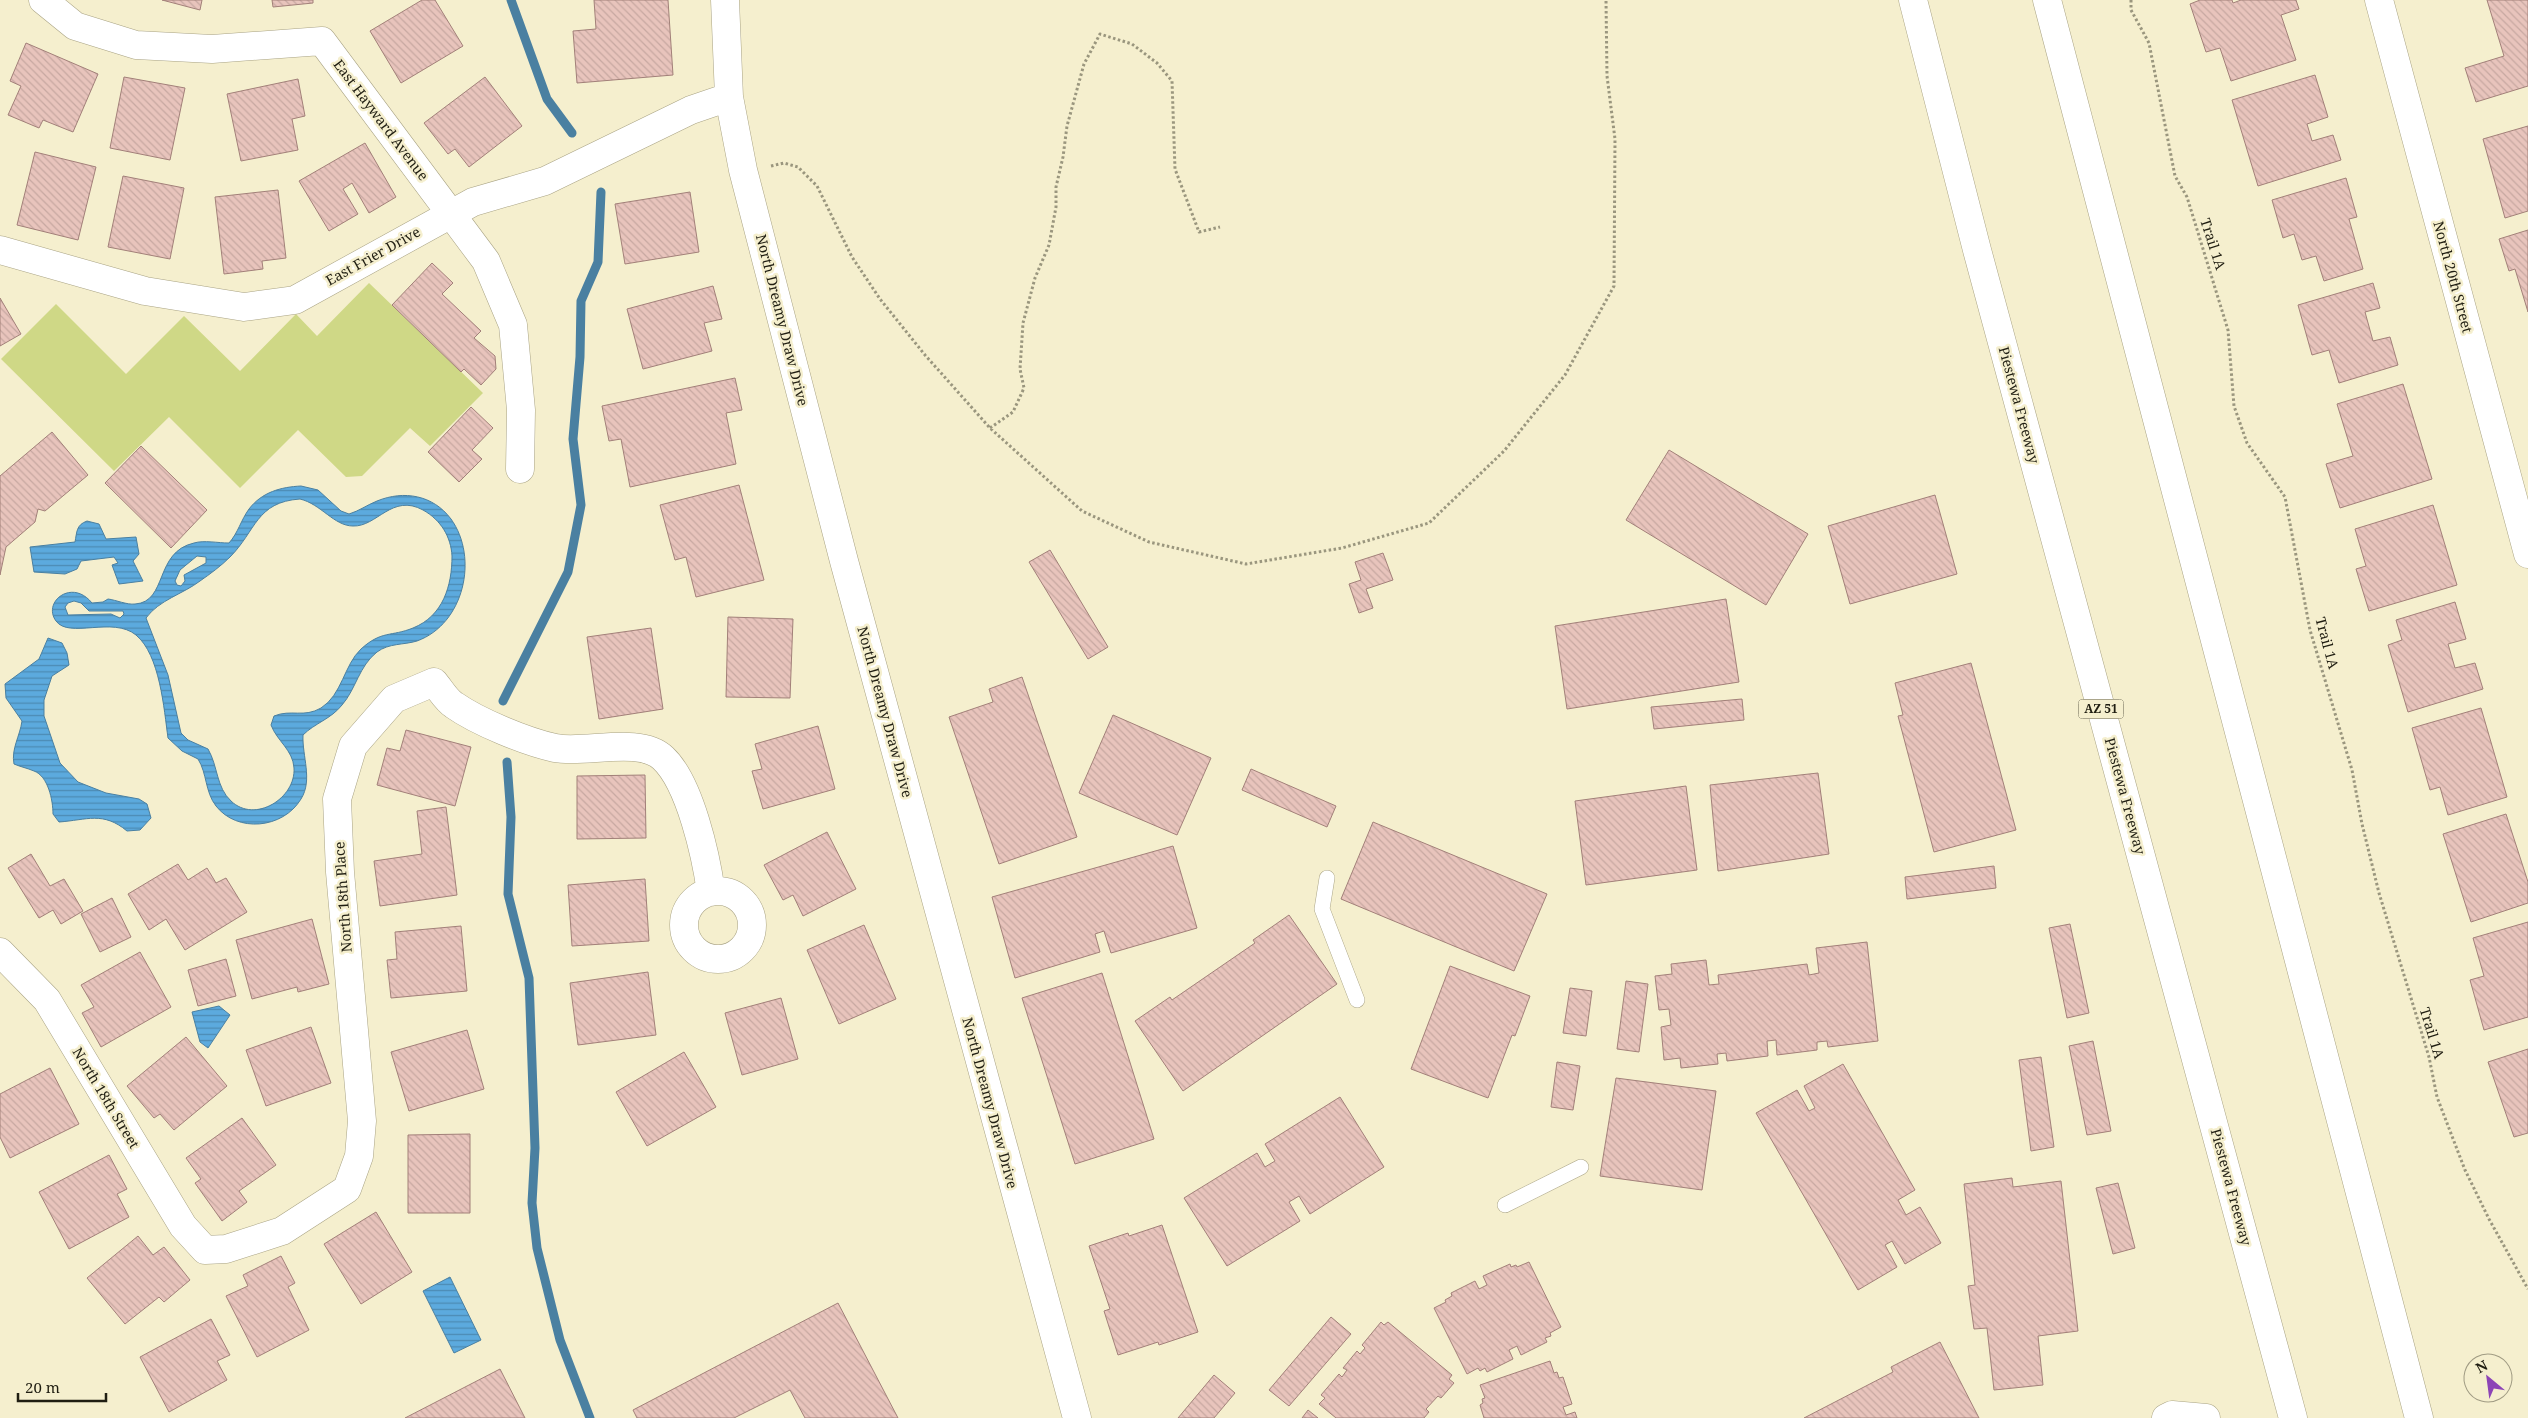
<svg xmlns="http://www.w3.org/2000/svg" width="2528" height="1418" font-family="'Noto Serif',serif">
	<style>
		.park { fill: #cfd886 }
		.water { fill: url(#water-rules); stroke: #4a80a1; fill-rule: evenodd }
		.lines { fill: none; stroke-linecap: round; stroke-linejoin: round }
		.stream { stroke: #4a80a1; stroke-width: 9 }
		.building { fill: url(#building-back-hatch); stroke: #a28079 }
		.service-casing { stroke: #a9a384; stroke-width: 16 }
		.minor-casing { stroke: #a9a384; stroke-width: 29 }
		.motorway-casing { stroke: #a9a384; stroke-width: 29 }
		.path { stroke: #9a967e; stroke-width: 3; stroke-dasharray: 2.5 2.5; stroke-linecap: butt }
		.service { stroke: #fff; stroke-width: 15 }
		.minor { stroke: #fff; stroke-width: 28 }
		.motorway { stroke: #fff; stroke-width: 28 }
		.labels { text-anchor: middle; stroke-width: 5; stroke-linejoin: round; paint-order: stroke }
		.shield { fill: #f5efce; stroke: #605d4a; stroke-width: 1 }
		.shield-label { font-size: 12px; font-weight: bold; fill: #201e12 }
		.street-label { font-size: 14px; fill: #201e12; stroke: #f5efce }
	</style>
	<defs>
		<pattern id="water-rules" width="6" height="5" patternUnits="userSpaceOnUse" patternTransform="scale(1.25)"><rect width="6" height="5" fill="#5caade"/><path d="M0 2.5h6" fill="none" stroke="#4c8ab3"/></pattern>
		<pattern id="building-back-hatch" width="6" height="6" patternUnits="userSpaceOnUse" patternTransform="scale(1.25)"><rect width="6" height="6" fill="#e8c4bc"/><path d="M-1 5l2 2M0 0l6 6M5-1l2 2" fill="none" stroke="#c7a8a1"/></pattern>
	</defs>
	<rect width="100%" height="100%" fill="#f5efce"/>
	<path class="park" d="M 369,283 L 483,393 L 430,446 L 410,428 L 362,476 L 346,477 L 298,430 L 240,488 L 169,417 L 114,471 L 1,359 L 56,304 L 126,374 L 184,316 L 240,371 L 296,314 L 317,336 Z"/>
	<path class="water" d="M 301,486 L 318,490 L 341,511 L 349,514 C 359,511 367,505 377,501 C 404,490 433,495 451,519 C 479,558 464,624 417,641 C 404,645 389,643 377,652 C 359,666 356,689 342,705 C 331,719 315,723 303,735 C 302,756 313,780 301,799 C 283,829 237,833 216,806 C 205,792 207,773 198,759 L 182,751 L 168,738 C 164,709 160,655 136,635 C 113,616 69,639 56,621 C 42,602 72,578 92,603 L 103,602 L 108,599 C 116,600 127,605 135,604 C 168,602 154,552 194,543 C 204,540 218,543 229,543 C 238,533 241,520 249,509 C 262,492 281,487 301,486 ZM 300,499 C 321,504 334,526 353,526 C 377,527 392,493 423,510 C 441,520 451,537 452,556 C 452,586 443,616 413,628 C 391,637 382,630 361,649 C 344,665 342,695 321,708 C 304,718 291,709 274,716 L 271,725 C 277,741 293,750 294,768 C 296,798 255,824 231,801 C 216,787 218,766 208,749 L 188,740 L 181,733 L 168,675 L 146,618 C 159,600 183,594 200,581 C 210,574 221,566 230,557 C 256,531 256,502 300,499 ZM 197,556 L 206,557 L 206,563 L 184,575 L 185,581 L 181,586 L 177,585 L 175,581 L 180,570 ZM 74,601 L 81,603 L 89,611 L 123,611 L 124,614 L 120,618 L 111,614 L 68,615 L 65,607 L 68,603 Z
		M 87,521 L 99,524 L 106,539 L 136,537 L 139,554 L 133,561 L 143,581 L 119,584 L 112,565 L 118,563 L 114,557 L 81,561 L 77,569 L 65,574 L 34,572 L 30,547 L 75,542 C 77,532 76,525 87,521 Z
		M 48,638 L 62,643 L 67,653 L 69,665 L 52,676 L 44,700 L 44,716 L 60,763 L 78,782 L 106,793 L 139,799 L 147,804 L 151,818 L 140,830 L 127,831 C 103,811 87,820 59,822 L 53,814 C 53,800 48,776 34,771 C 27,768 21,767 14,764 C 11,749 20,736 22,721 L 6,698 L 5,684 L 39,659 Z
		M 219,1006 L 230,1015 L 208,1048 L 200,1042 L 192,1012 Z
		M 450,1277 L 481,1340 L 454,1353 L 423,1291 Z"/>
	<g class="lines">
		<path class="stream" d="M 511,0 L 547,99 L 572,133
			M 503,701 L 568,572 L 581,505 L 573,439 L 580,357 L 581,301 L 598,262 L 601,192
			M 507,762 L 511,817 L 508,894 L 529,978 L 535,1148 L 532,1203 L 537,1248 L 560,1340 L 590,1418"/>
	</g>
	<path class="building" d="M 162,0 L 202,0 L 200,10 Z
		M 272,0 L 313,0 L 313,3 L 273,7 Z
		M 422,0 L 435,0 L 463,46 L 401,83 L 370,31 Z
		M 594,0 L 668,0 L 673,75 L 577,83 L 573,31 L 596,29 Z
		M 2200,0 L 2232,0 L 2233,3 L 2241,0 L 2296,0 L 2299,9 L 2281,15 L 2296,60 L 2231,81 L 2220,48 L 2206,52 L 2190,4 Z
		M 2487,0 L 2528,0 L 2528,86 L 2476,102 L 2465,68 L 2504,56 Z
		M 26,43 L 98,74 L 73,132 L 43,120 L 39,128 L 8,115 L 21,86 L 10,81 Z
		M 2315,75 L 2328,117 L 2307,124 L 2312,141 L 2333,135 L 2341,160 L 2258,186 L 2232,100 Z
		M 124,77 L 185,88 L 170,160 L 110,148 Z
		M 485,77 L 522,126 L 469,167 L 455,149 L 448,154 L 424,123 Z
		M 298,79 L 305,116 L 292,119 L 298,150 L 241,161 L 227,94 Z
		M 2528,126 L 2528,211 L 2505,218 L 2483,139 Z
		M 365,143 L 396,197 L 369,213 L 352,183 L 343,189 L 358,214 L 329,231 L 299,181 Z
		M 35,152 L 96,167 L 78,240 L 17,225 Z
		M 123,176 L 184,188 L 170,259 L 108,247 Z
		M 2346,178 L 2357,217 L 2349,219 L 2363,269 L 2324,281 L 2316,256 L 2302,260 L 2294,234 L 2283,238 L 2272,200 Z
		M 278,190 L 286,258 L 262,261 L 263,269 L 224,274 L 215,197 Z
		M 690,192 L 699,252 L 625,264 L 615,204 Z
		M 2528,230 L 2528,312 L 2515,269 L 2509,271 L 2499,239 Z
		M 432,263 L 453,283 L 442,294 L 481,331 L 474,338 L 495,356 L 496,369 L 481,385 L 464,369 L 461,372 L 392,305 Z
		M 2373,283 L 2380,308 L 2365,312 L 2373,341 L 2390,337 L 2398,365 L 2339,383 L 2329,350 L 2312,355 L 2298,305 Z
		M 713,286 L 722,319 L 704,323 L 712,351 L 643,369 L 627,309 Z
		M 0,298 L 21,334 L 0,346 Z
		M 735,378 L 742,410 L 726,413 L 736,464 L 630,487 L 621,439 L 609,441 L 602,406 Z
		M 2403,384 L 2432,479 L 2340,508 L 2326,464 L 2353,456 L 2337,404 Z
		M 471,407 L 493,428 L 472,450 L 482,459 L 459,482 L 428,452 Z
		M 52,432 L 88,475 L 45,511 L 38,509 L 35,522 L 6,547 L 0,575 L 0,476 Z
		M 141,446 L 207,510 L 171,548 L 105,483 Z
		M 1669,450 L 1808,534 L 1766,605 L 1626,520 Z
		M 739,485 L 764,580 L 696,597 L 686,557 L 675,560 L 660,505 Z
		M 1935,495 L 1957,574 L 1850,604 L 1828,526 Z
		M 2433,505 L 2457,585 L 2369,611 L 2356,569 L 2366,566 L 2355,529 Z
		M 1050,550 L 1108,647 L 1088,659 L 1029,562 Z
		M 1383,553 L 1393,580 L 1366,589 L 1373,608 L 1359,613 L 1349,584 L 1361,580 L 1355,562 Z
		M 1726,599 L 1739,682 L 1567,709 L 1555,626 Z
		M 2455,602 L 2466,639 L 2448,644 L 2455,668 L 2475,663 L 2483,689 L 2408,712 L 2388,645 L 2402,640 L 2396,620 Z
		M 728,617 L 793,619 L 790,698 L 726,697 Z
		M 651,628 L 663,709 L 599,719 L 587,637 Z
		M 1971,663 L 2016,830 L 1934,852 L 1898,716 L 1903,715 L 1895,683 Z
		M 1022,677 L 1077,837 L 999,864 L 949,717 L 993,702 L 989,689 Z
		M 1742,699 L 1744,720 L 1654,729 L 1651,707 Z
		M 2481,708 L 2507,797 L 2448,815 L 2440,787 L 2430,790 L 2412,728 Z
		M 1113,715 L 1211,758 L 1177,835 L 1079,793 Z
		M 818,726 L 835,789 L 763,809 L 752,771 L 762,769 L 755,744 Z
		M 406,730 L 471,747 L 455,806 L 377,785 L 387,748 L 400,751 Z
		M 1251,769 L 1336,806 L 1327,827 L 1242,790 Z
		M 1818,773 L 1829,854 L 1718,871 L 1710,785 Z
		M 645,775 L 646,838 L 577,839 L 577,776 Z
		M 1686,786 L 1697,870 L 1586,885 L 1575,801 Z
		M 446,807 L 457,895 L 380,906 L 374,861 L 422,854 L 417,811 Z
		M 2506,814 L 2528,882 L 2528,903 L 2471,922 L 2443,834 Z
		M 1373,822 L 1547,894 L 1514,971 L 1341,899 Z
		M 827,832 L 856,889 L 803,916 L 793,895 L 783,900 L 764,865 Z
		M 1173,846 L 1197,928 L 1111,953 L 1104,931 L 1095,934 L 1100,952 L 1015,978 L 992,897 Z
		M 31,854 L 50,886 L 64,879 L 83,911 L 61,924 L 53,910 L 39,918 L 8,868 Z
		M 178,864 L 188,880 L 207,868 L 216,883 L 226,878 L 247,912 L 185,950 L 166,919 L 149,930 L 128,894 Z
		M 1994,866 L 1996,888 L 1907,899 L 1905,877 Z
		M 645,879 L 649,941 L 572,946 L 568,885 Z
		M 112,898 L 131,937 L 100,952 L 81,914 Z
		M 1289,915 L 1337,984 L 1183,1091 L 1135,1021 L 1170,997 L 1172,1000 L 1255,943 L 1253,940 Z
		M 312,919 L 329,984 L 298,992 L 297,987 L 252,999 L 236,940 Z
		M 2528,922 L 2528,1017 L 2484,1030 L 2470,980 L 2484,976 L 2473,938 Z
		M 2070,924 L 2089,1013 L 2067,1018 L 2049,928 Z
		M 864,925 L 896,999 L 839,1024 L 807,950 Z
		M 461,926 L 467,991 L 391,998 L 387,960 L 397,959 L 395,932 Z
		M 1867,942 L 1878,1041 L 1828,1047 L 1827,1041 L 1817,1042 L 1817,1050 L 1777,1055 L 1776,1040 L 1767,1041 L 1768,1056 L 1727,1061 L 1726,1053 L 1717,1054 L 1718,1064 L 1681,1068 L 1680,1058 L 1664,1060 L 1661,1027 L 1671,1025 L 1669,1009 L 1659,1010 L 1655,976 L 1672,974 L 1671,964 L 1706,960 L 1709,985 L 1719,984 L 1718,975 L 1807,964 L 1809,975 L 1819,973 L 1816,948 Z
		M 140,952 L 171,1007 L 101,1047 L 82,1013 L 94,1007 L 81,985 Z
		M 226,959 L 236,996 L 198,1006 L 188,970 Z
		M 1450,966 L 1530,996 L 1515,1036 L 1512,1035 L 1488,1098 L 1411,1069 Z
		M 648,972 L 656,1035 L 578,1045 L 570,983 Z
		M 1102,973 L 1154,1139 L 1075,1164 L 1022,998 Z
		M 1626,981 L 1648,984 L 1639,1052 L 1617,1049 Z
		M 1570,988 L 1592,991 L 1586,1036 L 1563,1033 Z
		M 781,998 L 798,1059 L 742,1075 L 725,1013 Z
		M 311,1027 L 331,1083 L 266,1106 L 246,1050 Z
		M 467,1030 L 484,1089 L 409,1111 L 391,1052 Z
		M 186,1037 L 227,1086 L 174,1130 L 160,1114 L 154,1118 L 127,1086 Z
		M 2093,1041 L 2111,1131 L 2087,1135 L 2069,1046 Z
		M 2528,1049 L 2528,1133 L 2514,1137 L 2488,1062 Z
		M 684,1052 L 716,1107 L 647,1146 L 616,1092 Z
		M 2041,1057 L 2054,1147 L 2031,1151 L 2019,1060 Z
		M 1557,1062 L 1580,1066 L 1573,1110 L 1551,1107 Z
		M 1843,1064 L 1915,1190 L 1898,1200 L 1906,1215 L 1920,1207 L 1941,1243 L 1905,1264 L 1892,1241 L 1885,1245 L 1897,1267 L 1858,1290 L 1756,1113 L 1797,1090 L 1809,1111 L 1815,1108 L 1804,1086 Z
		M 50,1068 L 79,1124 L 10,1158 L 0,1137 L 0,1094 Z
		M 1616,1078 L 1716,1091 L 1702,1190 L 1600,1176 Z
		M 1340,1097 L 1384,1167 L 1310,1214 L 1299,1196 L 1289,1202 L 1300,1221 L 1227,1266 L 1184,1198 L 1257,1153 L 1265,1167 L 1275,1161 L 1265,1144 Z
		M 242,1118 L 276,1165 L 239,1191 L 247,1202 L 222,1221 L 195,1183 L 201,1179 L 186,1158 Z
		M 470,1134 L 470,1213 L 408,1213 L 408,1135 Z
		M 109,1155 L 127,1189 L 117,1194 L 129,1217 L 69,1249 L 39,1192 Z
		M 2012,1178 L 2013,1187 L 2061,1181 L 2078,1331 L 2038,1336 L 2043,1385 L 1994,1390 L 1987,1328 L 1974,1329 L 1968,1286 L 1975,1285 L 1964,1184 Z
		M 2118,1183 L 2135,1248 L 2113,1254 L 2096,1188 Z
		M 376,1212 L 412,1272 L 361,1304 L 324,1244 Z
		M 1162,1225 L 1198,1332 L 1159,1345 L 1158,1342 L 1118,1355 L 1104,1311 L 1110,1309 L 1089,1246 L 1128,1233 L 1129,1236 Z
		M 138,1236 L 153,1255 L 164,1247 L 190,1280 L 164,1302 L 159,1297 L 125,1324 L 87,1278 Z
		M 281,1256 L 295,1283 L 288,1287 L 309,1330 L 257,1357 L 226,1296 L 248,1286 L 243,1275 Z
		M 1529,1262 L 1561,1327 L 1550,1333 L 1551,1336 L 1545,1338 L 1547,1342 L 1521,1355 L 1517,1346 L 1509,1350 L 1513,1359 L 1487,1372 L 1485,1368 L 1480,1371 L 1478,1368 L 1467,1374 L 1434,1308 L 1446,1302 L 1445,1300 L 1452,1296 L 1451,1293 L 1475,1281 L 1479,1289 L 1487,1285 L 1483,1276 L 1510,1264 L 1511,1267 L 1516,1265 L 1517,1267 Z
		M 838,1303 L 898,1418 L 805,1418 L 790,1390 L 734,1418 L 637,1418 L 633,1410 Z
		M 1331,1317 L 1351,1334 L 1289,1406 L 1269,1390 Z
		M 211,1319 L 230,1355 L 217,1361 L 227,1380 L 169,1412 L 140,1357 Z
		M 1381,1322 L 1384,1325 L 1388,1322 L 1452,1375 L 1449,1379 L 1454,1383 L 1441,1398 L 1438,1396 L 1426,1409 L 1429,1412 L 1424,1418 L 1336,1418 L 1319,1404 L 1325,1398 L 1321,1395 L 1339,1374 L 1342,1377 L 1347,1370 L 1343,1368 L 1357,1351 L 1360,1354 L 1365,1348 L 1362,1345 Z
		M 1940,1342 L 1979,1418 L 1804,1418 L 1893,1372 L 1891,1367 Z
		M 1550,1361 L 1554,1373 L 1557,1372 L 1559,1378 L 1563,1377 L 1572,1404 L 1563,1407 L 1566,1415 L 1575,1412 L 1577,1418 L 1484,1418 L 1480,1405 L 1483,1403 L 1482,1399 L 1485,1398 L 1480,1385 Z
		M 500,1369 L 525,1418 L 405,1418 Z
		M 1214,1375 L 1235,1393 L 1214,1418 L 1178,1418 Z
		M 1308,1410 L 1318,1418 L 1302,1418 Z"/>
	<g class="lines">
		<defs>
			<path id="service" d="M 1327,878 L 1322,909 L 1357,1000
				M 1505,1205 L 1581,1167"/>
			<path id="minor" d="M 43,0 L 75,26 L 136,45 L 212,49 L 322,41 L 486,261 L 513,325 L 521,410 L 520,469
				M 725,0 L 729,97 L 743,170 L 844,561 L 1077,1418
				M 2379,0 L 2528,554
				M 0,250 L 145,291 L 244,307 L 295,300 L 473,202 L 545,181 L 691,110 L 729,97
				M684 925a34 34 0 1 1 68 0a34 34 0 1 1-68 0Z
				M 0,952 L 47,1000 L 183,1226 L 205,1250 L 226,1249 L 282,1231 L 347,1189 L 359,1156 L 362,1121 L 340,872 L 337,799 L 353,746 L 394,699 L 434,682 C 440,689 446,700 454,705 C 478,722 527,742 555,748 C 585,754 640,736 663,758 C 690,783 706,856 711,892
				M 2166,1418 L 2172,1415 L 2206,1418"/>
			<path id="motorway" d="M 1913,0 L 1977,250 L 2293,1418
				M 2047,0 L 2419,1418"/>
		</defs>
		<use href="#service" class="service-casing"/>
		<use href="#minor" class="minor-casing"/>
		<use href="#motorway" class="motorway-casing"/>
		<path class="path" d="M 2131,0 L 2131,10 L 2149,43 L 2175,176 L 2187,197 L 2228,330 L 2234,406 L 2247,443 L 2285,497 L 2310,630 L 2352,770 L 2362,824 L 2379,893 L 2429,1057 L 2437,1097 L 2465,1170 L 2489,1219 L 2528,1289
			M 771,166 L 784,163 L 798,167 L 817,186 L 852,257 L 880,299 L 925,355 L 990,428 L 1082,511 L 1149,542 L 1246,564 L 1342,548 L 1429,523 L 1504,451 L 1565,375 L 1614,286 L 1615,139 L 1607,76 L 1606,0
			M 990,428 L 1013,412 L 1024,388 L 1020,369 L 1023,323 L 1035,278 L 1049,245 L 1056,207 L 1056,187 L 1063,157 L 1067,126 L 1084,64 L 1100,34 L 1132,44 L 1157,63 L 1172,81 L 1175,169 L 1199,232 L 1220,227"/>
		<use href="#service" class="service"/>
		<use href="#minor" class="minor"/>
		<use href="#motorway" class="motorway"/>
	</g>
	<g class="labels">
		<rect class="shield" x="2078.5" y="699.5" width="45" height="19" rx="4"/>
		<g class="shield-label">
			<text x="2101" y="713">AZ 51</text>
		</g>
		<g class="street-label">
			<text transform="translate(381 120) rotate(53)" y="5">East Hayward Avenue</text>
			<text transform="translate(2213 244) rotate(72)" y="5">Trail 1A</text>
			<text transform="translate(373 256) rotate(-29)" y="5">East Frier Drive</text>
			<text transform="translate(2453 277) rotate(75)" y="5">North 20th Street</text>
			<text transform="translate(782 320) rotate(76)" y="5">North Dreamy Draw Drive</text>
			<text transform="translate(2019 405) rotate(75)" y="5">Piestewa Freeway</text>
			<text transform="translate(2327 643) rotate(75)" y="5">Trail 1A</text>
			<text transform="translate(885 712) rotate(75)" y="5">North Dreamy Draw Drive</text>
			<text transform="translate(2125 796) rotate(75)" y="5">Piestewa Freeway</text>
			<text transform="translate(343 897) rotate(-94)" y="5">North 18th Place</text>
			<text transform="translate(2432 1033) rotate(73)" y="5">Trail 1A</text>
			<text transform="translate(106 1098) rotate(59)" y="5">North 18th Street</text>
			<text transform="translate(990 1103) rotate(75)" y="5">North Dreamy Draw Drive</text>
			<text transform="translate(2231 1187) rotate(75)" y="5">Piestewa Freeway</text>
		</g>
	</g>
	<g transform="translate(2488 1378) rotate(331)"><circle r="24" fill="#f5efce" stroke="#a09b83"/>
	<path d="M0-4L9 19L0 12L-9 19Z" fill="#8d44b6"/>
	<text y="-8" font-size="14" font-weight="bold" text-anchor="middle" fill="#201e12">N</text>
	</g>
	<path d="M18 1393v8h88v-8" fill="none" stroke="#201e12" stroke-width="2.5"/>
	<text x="25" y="1393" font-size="15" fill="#201e12" stroke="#f5efce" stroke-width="4" paint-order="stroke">20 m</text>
</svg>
